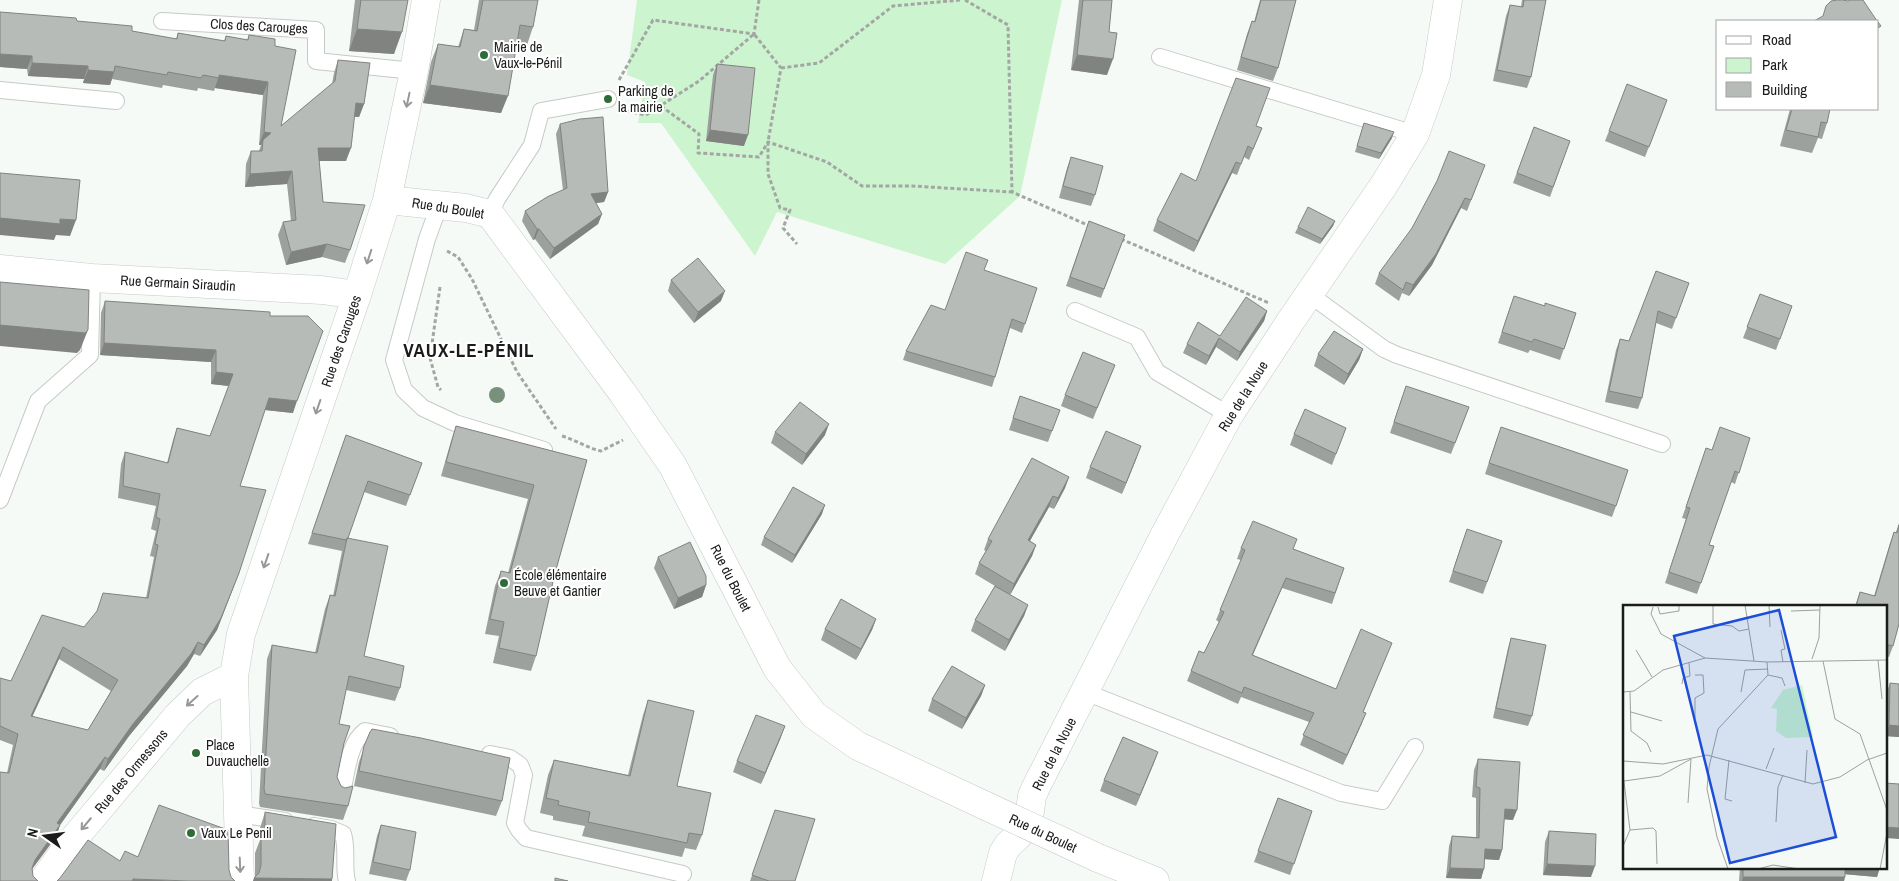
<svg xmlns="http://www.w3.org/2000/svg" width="1899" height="881" font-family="'Archivo Narrow',sans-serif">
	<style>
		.park { fill: #ccf5cf }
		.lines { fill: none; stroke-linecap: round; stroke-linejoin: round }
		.service-casing { stroke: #c6cac6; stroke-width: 18 }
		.minor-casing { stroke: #c6cac6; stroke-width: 29 }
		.path { stroke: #a4a6a4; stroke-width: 3; stroke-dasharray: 4 2.5; stroke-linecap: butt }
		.service { stroke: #fff; stroke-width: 16 }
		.minor { stroke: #fff; stroke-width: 28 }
		.minor-bridge-casing { stroke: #c6cac6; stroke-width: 29; stroke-linecap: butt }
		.minor-bridge { stroke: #fff; stroke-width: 28 }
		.tree { fill: #78907c }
		.wall { fill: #9da19d; fill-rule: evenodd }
		.shaded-wall { fill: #808380 }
		.building { fill: #b7bbb7; stroke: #808380; fill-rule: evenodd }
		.oneway { stroke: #989898 }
		.poi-dot { fill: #2c6d37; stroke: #fff; stroke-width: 2 }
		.labels { text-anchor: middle; stroke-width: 4; stroke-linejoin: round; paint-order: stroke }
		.street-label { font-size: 14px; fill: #1a1b1a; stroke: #fff }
		.poi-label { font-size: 14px; fill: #1a1b1a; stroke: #fff; text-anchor: start }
		.district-label { font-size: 19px; font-weight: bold; letter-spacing: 1px; fill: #1a1b1a; stroke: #fff }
		.inset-road { fill: none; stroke: #9ea19e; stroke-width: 1 }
		.view { fill: #1d4ed8; fill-opacity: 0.15; stroke: #1d4ed8; stroke-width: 2.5 }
		.inset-edge { fill: none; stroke: #1a1b1a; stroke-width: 2.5 }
	</style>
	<rect width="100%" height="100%" fill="#f6faf6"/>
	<path class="park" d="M 637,0 L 1062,0 L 1020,196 L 945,264 L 777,212 L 755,256 L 661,123 L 638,123 L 645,82 L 627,75 Z"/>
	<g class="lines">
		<defs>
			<path id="service" d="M 162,21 L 316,30 L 316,61 L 414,71
				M 1160,57 L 1415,134
				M 0,90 L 116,101
				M 439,206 L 427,239 L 394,360 L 404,390 L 423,408 L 455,423 L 544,450
				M 490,214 L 497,199 L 532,145 L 541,111 L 608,99
				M 1309,294 L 1384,349 L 1397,355 L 1662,444
				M 1075,311 L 1137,337 L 1157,372 L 1229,415
				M 0,500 L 38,401 L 90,355 L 92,278
				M 1085,692 L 1341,793 L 1382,801 L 1415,747
				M 490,754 L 510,758 L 520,765 L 524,775 L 515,823 L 519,830 L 526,838 L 683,874
				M 342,792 C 347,773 348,744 365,731 L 390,736
				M 238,814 L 285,821
				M 314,826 L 331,829 L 343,834 C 348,851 343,866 347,881"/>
			<path id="minor" d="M 387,200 L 466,208 L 490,214 L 622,392 L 673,466 L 777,668 L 814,715 L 858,746 L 986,806
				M 0,269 L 92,278 L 322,290 L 357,295
				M 1098,858 L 1155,881
				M 43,881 L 72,841 L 178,715 L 202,692 L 234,676
				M 240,881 L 234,676 L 241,634 L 357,295 L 387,200 L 414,71 L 426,0
				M 996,881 L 1003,853 L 1008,845 L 1018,836 L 1030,811 L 1032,796 L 1036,787 L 1164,536 L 1229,415 L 1292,319 L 1384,185 L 1415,134 L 1436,75 L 1448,0"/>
		</defs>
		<use href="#service" class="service-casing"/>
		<use href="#minor" class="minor-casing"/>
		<path class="path" d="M 965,0 L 1008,25 L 1012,192 L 1090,226
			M 781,68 L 819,63 L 893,6 L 961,0
			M 619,80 L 653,20 L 754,34 L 759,0
			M 661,106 L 699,134 L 698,153 L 759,157 L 768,142 L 827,162 L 862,186 L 912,186 L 1012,192
			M 627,111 L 646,115 L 699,81 L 754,34 L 781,68 L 768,142 L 768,174 L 780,208 L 790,210 L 783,228 L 797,244
			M 1121,239 L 1269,303
			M 447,251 L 458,257 L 472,279 L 517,372 L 556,429
			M 440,287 L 430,358 L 438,387 L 441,390
			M 562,436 C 576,440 587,448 601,451 L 623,440"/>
		<use href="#service" class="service"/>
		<use href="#minor" class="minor"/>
		<defs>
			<path id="minor-bridge" d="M 986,806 L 1098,858"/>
		</defs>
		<use href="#minor-bridge" class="minor-bridge-casing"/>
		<use href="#minor-bridge" class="minor-bridge"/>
	</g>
	<circle class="tree" cx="497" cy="395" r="8"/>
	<path class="wall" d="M 355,0 L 408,0 L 394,54 L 349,51 Z
		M 479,0 L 538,0 L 533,27 L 527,45 L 517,43 L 501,113 L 423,103 L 431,62 L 438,44 L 458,47 L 464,29 L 474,30 Z
		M 1079,0 L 1112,0 L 1109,32 L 1107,75 L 1071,70 Z
		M 1260,0 L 1296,0 L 1278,68 L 1273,81 L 1237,70 L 1247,34 L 1252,21 L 1254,22 Z
		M 1522,0 L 1546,0 L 1531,77 L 1527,88 L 1493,81 L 1506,16 L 1510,5 L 1521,7 Z
		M 77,21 L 176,39 L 178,33 L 224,41 L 226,36 L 247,40 L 249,35 L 275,46 L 281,126 L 332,84 L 334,73 L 338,60 L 364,104 L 359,117 L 354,117 L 346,161 L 319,161 L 323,202 L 350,250 L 345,263 L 322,257 L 286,265 L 278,235 L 283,222 L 291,221 L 287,184 L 245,187 L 246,164 L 251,151 L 259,151 L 261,145 L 259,145 L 263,95 L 215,88 L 214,91 L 198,88 L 197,91 L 163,85 L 162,88 L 112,79 L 110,85 L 83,83 L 84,79 L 28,76 L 27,69 L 0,67 Z
		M 717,64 L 744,146 L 706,141 L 713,75 Z
		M 1667,100 L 1645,157 L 1605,141 L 1609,131 Z
		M 1790,109 L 1830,109 L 1827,123 L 1822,139 L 1818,138 L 1812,153 L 1780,146 Z
		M 1364,123 L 1392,138 L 1379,159 L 1355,152 Z
		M 560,124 L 608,192 L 604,202 L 596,203 L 602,214 L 598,224 L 550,259 L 535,239 L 533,240 L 522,221 L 525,211 L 563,190 L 556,134 Z
		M 1256,126 L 1262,128 L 1249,160 L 1244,157 L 1237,175 L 1232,173 L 1194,252 L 1153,231 L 1157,220 L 1196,181 Z
		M 1534,127 L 1570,141 L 1550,197 L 1513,183 Z
		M 1071,157 L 1095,195 L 1091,206 L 1059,198 L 1067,168 Z
		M 1485,165 L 1467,211 L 1461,208 L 1432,265 L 1409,296 L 1402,293 L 1399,301 L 1375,284 L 1379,273 Z
		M 1089,221 L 1125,235 L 1101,298 L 1066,286 Z
		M 1335,221 L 1333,226 L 1320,244 L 1295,233 L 1298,227 Z
		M 984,270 L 1037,288 L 1022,333 L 1010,328 L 992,387 L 903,360 L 906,351 Z
		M 1656,271 L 1689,283 L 1672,329 L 1656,323 L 1642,398 L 1638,409 L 1605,402 L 1616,350 L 1620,339 L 1629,341 Z
		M 671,280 L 721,301 L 694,323 L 668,291 Z
		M 1760,294 L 1792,306 L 1776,350 L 1743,338 Z
		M 105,301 L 270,316 L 293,413 L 265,410 L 240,486 L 239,573 L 217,630 L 200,656 L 194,654 L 187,666 L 129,736 L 104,771 L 100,769 L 60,825 L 56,837 L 0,881 L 7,773 L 13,745 L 0,740 L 0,678 L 11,681 L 84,627 L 146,598 L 154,557 L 150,556 L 156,531 L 151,529 L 156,506 L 118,498 L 121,464 L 125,452 L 167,463 L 173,440 L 177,428 L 210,436 L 229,386 L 211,384 L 211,362 L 100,355 L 101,313 ZM 59,659 L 111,691 L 88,730 L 32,717 Z
		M 1544,306 L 1576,313 L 1560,360 L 1530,350 L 1528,353 L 1498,343 L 1510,307 Z
		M 1267,311 L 1264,321 L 1237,361 L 1216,347 L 1206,365 L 1183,353 L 1187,344 L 1220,336 Z
		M 1363,349 L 1359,360 L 1344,385 L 1314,366 L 1318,354 Z
		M 1115,365 L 1093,419 L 1061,406 L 1065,395 Z
		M 1020,396 L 1060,410 L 1048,442 L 1009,430 Z
		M 1402,397 L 1469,407 L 1451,454 L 1390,433 Z
		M 456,426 L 587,460 L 555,573 L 536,656 L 531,671 L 493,663 L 499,636 L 485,634 L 495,586 L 501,571 L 508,573 L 528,499 L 441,476 L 451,441 Z
		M 1346,428 L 1332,465 L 1290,445 L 1294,434 Z
		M 775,432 L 825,435 L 802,465 L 771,443 Z
		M 346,435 L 422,463 L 406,506 L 364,492 L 348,538 L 364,656 L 400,688 L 395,701 L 346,690 L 339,724 L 344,744 L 337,777 L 348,806 L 343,820 L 260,807 L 259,803 L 267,659 L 272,645 L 315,653 L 325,609 L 330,595 L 333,596 L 342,551 L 308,544 Z
		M 1497,438 L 1616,506 L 1612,517 L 1485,474 Z
		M 1750,438 L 1735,484 L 1731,482 L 1709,545 L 1714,546 L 1697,594 L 1665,583 L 1686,519 L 1682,518 L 1706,448 L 1712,450 Z
		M 1137,457 L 1122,494 L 1086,478 L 1090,467 Z
		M 1069,477 L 1065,488 L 1054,509 L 1049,507 L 1030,541 L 1036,545 L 1032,556 L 1010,595 L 1028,605 L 1024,616 L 1005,651 L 971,631 L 975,620 L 995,586 L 975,574 L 979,563 L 986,551 L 984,550 L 988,539 Z
		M 822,514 L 792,563 L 761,545 L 764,537 Z
		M 1899,523 L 1899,624 L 1893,646 L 1889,657 L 1885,656 L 1885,606 L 1855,606 L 1860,592 L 1874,596 L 1890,543 L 1894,532 L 1896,532 Z
		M 1463,540 L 1502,541 L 1483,594 L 1449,582 Z
		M 1241,548 L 1294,549 L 1344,568 L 1332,604 L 1282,588 L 1253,655 L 1336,689 L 1392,643 L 1363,712 L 1362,723 L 1343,765 L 1300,745 L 1309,722 L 1241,697 L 1238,704 L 1187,681 L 1199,651 L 1204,653 L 1219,622 L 1216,620 L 1241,560 L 1237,559 Z
		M 658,557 L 706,585 L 702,597 L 674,609 L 654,568 Z
		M 876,619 L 872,630 L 856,660 L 821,640 L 825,629 Z
		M 1511,638 L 1532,716 L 1528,726 L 1493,718 L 1508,648 Z
		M 1890,683 L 1899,737 L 1885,736 L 1886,694 Z
		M 985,685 L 981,696 L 962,729 L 928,711 L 932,699 Z
		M 648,700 L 677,786 L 702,835 L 696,850 L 685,848 L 682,857 L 582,836 L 585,826 L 553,820 L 553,816 L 540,813 L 548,775 L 554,760 L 628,775 L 643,715 Z
		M 370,732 L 502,801 L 496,816 L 354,786 L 359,762 Z
		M 781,737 L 761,784 L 733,772 L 737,761 Z
		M 1158,752 L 1136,806 L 1100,791 L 1104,780 Z
		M 1478,759 L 1513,820 L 1504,819 L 1502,850 L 1499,860 L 1485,859 L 1481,879 L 1446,878 L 1449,846 L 1452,836 L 1476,837 L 1476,798 L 1472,797 L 1474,770 Z
		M 1278,798 L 1312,811 L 1290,875 L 1254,862 Z
		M 775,810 L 795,881 L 750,881 Z
		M 265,812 L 332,879 L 332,881 L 253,881 L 255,877 L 255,853 L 260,840 L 260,828 Z
		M 381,825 L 410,870 L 406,881 L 369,874 L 377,836 Z
		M 1549,831 L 1591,877 L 1543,875 L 1545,842 Z
		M 1740,867 L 1880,867 L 1877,877 L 1845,874 L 1844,881 L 1739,881 Z"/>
	<path class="shaded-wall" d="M 357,29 L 402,32 L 394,54 L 349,51 Z
		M 0,54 L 32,56 L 27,69 L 0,67 Z
		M 1077,55 L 1113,59 L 1107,75 L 1071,70 Z
		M 32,63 L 88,66 L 84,79 L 28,76 Z
		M 88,70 L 114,72 L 110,85 L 83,83 Z
		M 219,75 L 268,82 L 263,95 L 215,88 Z
		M 430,85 L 508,96 L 501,113 L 423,103 Z
		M 356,103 L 364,104 L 359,117 L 351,116 Z
		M 710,130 L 748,135 L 744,146 L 706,141 Z
		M 264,132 L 271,133 L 263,140 L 261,145 L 259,145 Z
		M 1394,132 L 1392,138 L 1379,159 L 1381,153 Z
		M 318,148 L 351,148 L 346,161 L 314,161 Z
		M 1236,162 L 1232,173 L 1194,252 L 1198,241 Z
		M 292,171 L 287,184 L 245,187 L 250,174 Z
		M 608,192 L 604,202 L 588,204 L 591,194 Z
		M 1465,198 L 1461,208 L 1432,265 L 1409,296 L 1413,285 Z
		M 602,214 L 598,224 L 550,259 L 554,248 Z
		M 0,218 L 60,219 L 76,220 L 70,236 L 56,235 L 54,240 L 0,235 Z
		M 1335,221 L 1333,226 L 1320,244 L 1322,239 Z
		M 537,229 L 539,229 L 535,239 L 533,240 Z
		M 327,244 L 322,257 L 286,265 L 291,252 Z
		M 725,291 L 721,301 L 694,323 L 698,312 Z
		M 1267,311 L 1264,321 L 1237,361 L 1240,352 Z
		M 0,325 L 88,330 L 80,350 L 77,353 L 0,346 Z
		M 1219,338 L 1216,347 L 1206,365 L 1209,356 Z
		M 104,343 L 216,350 L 211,362 L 100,355 Z
		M 1363,349 L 1359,360 L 1344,385 L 1348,374 Z
		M 216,372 L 233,374 L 229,386 L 211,384 Z
		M 269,398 L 297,401 L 293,413 L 265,410 Z
		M 829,424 L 825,435 L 802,465 L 806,454 Z
		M 1141,446 L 1137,457 L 1122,494 L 1126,483 Z
		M 1069,477 L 1065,488 L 1054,509 L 1058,498 Z
		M 1053,496 L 1049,507 L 1024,551 L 1028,540 Z
		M 825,505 L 822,514 L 792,563 L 795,555 Z
		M 1036,545 L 1032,556 L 1010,595 L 1014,584 Z
		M 239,573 L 217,630 L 200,656 L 204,645 Z
		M 1286,578 L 1282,588 L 1248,665 L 1252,655 Z
		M 706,585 L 702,597 L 674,609 L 678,598 Z
		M 1028,605 L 1024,616 L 1005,651 L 1009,640 Z
		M 876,619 L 872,630 L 856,660 L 861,649 Z
		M 198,642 L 194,654 L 187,666 L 129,736 L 104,771 L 108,759 L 133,724 Z
		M 63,647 L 59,659 L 27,728 L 31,716 Z
		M 985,685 L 981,696 L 962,729 L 966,718 Z
		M 1366,713 L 1362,723 L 1343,765 L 1347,755 Z
		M 1889,725 L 1899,726 L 1899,737 L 1885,736 Z
		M 785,726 L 781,737 L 761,784 L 765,773 Z
		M 1158,752 L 1154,763 L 1136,806 L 1140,795 Z
		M 105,757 L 100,769 L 60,825 L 56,837 L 30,872 L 35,860 L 57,823 Z
		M 1505,809 L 1517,810 L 1513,820 L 1501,819 Z
		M 1885,827 L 1899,828 L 1899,839 L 1885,838 Z
		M 1485,849 L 1502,850 L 1499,860 L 1481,859 Z
		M 1547,864 L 1595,866 L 1591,877 L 1543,875 Z
		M 1844,867 L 1880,867 L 1877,877 L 1842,874 Z
		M 1450,868 L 1484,869 L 1481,879 L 1446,878 Z
		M 1743,877 L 1845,877 L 1844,881 L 1742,881 Z
		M 254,878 L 332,879 L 332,881 L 253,881 Z
		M 133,879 L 189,881 L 132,881 Z"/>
	<path class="building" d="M 361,0 L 408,0 L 402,32 L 357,29 Z
		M 483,0 L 538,0 L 533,27 L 520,25 L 508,96 L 430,85 L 438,44 L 460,47 L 464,29 L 477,31 Z
		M 1083,0 L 1112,0 L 1109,32 L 1117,33 L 1113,59 L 1077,55 Z
		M 1261,0 L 1296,0 L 1278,68 L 1241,57 L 1252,21 L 1255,22 Z
		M 1524,0 L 1546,0 L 1531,77 L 1497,70 L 1510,5 L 1523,7 Z
		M 1837,0 L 1843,0 L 1848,1 L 1850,0 L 1863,0 L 1877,21 L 1814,21 L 1823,16 L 1826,6 L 1831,1 Z
		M 0,12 L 76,18 L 77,21 L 132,26 L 132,31 L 177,39 L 178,33 L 225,41 L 226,36 L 248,40 L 249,35 L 275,39 L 275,46 L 296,50 L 281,126 L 335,81 L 338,60 L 370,63 L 364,104 L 356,103 L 351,148 L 318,148 L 323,202 L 365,205 L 350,250 L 327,244 L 291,252 L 283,222 L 296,220 L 292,171 L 250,174 L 251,151 L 262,151 L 263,140 L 271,133 L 264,132 L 268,82 L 219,75 L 219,78 L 203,75 L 201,78 L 168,72 L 167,75 L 115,66 L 114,72 L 88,70 L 88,66 L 32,63 L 32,56 L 0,54 Z
		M 1878,22 L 1881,26 L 1878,28 Z
		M 717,64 L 755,68 L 748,135 L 710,130 Z
		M 1236,78 L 1270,88 L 1256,126 L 1262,128 L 1253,149 L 1248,146 L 1241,164 L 1236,162 L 1198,241 L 1157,220 L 1181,173 L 1196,181 Z
		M 1627,84 L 1667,100 L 1649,147 L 1609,131 Z
		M 1792,109 L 1830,109 L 1827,123 L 1821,122 L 1818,137 L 1786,130 Z
		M 603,117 L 608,192 L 591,194 L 602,214 L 554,248 L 539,229 L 537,229 L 525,211 L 547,197 L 567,188 L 560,124 L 580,119 Z
		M 1364,123 L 1394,132 L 1381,153 L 1357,146 Z
		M 1534,127 L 1570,141 L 1553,187 L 1517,173 Z
		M 1449,151 L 1485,165 L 1471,200 L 1465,198 L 1436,254 L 1413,285 L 1406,282 L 1403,290 L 1379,273 L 1412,228 L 1437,181 Z
		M 1071,157 L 1103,166 L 1095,195 L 1063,186 Z
		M 0,173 L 80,180 L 76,220 L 60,219 L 60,224 L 0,218 Z
		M 1308,207 L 1335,221 L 1322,239 L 1298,227 Z
		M 1089,221 L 1125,235 L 1104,289 L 1070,277 Z
		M 966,252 L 988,260 L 984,270 L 1037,288 L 1025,324 L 1012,319 L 995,377 L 906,351 L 931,305 L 945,310 Z
		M 698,258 L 725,291 L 698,312 L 671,280 Z
		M 1656,271 L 1689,283 L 1676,318 L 1658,311 L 1642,398 L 1609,391 L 1620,339 L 1629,341 Z
		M 0,282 L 89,290 L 88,330 L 85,333 L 0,325 Z
		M 1760,294 L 1792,306 L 1780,339 L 1747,327 Z
		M 1514,296 L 1545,306 L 1545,303 L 1576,313 L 1564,349 L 1534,339 L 1532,342 L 1502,332 Z
		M 1246,297 L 1267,311 L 1240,352 L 1219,338 L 1209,356 L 1187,344 L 1198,322 L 1220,336 Z
		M 105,301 L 270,312 L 270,316 L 308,316 L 323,331 L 297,401 L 269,398 L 240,486 L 266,490 L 239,573 L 221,618 L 204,645 L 198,642 L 191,654 L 133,724 L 108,759 L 105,757 L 57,823 L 60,825 L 35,860 L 32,868 L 33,876 L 38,881 L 0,881 L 0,772 L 9,773 L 18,734 L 0,726 L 0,678 L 11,681 L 42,615 L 84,627 L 97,611 L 103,593 L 148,598 L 158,545 L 155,544 L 160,519 L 156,517 L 160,494 L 123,486 L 125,452 L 168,463 L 177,428 L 210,436 L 233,374 L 216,372 L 216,350 L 104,343 ZM 63,647 L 118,680 L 88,730 L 31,716 Z
		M 1334,331 L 1363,349 L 1348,374 L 1318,354 Z
		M 1083,352 L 1115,365 L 1097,408 L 1065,395 Z
		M 1406,386 L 1469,407 L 1455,443 L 1394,422 Z
		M 1020,396 L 1060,410 L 1052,431 L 1013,418 Z
		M 800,402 L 829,424 L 806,454 L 775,432 Z
		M 1305,409 L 1346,428 L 1336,454 L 1294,434 Z
		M 456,426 L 587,460 L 555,573 L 536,656 L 499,648 L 504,622 L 490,619 L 501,571 L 510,573 L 534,485 L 446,462 Z
		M 1501,427 L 1628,470 L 1616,506 L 1489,463 Z
		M 1720,427 L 1750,438 L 1739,473 L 1735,471 L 1709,545 L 1714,546 L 1701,583 L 1669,572 L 1690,508 L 1686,507 L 1706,448 L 1712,450 Z
		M 1106,431 L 1141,446 L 1126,483 L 1090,467 Z
		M 346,435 L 422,463 L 410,495 L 368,481 L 348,538 L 347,538 L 346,540 L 312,533 Z
		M 1032,458 L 1069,477 L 1058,498 L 1053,496 L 1028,540 L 1036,545 L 1014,584 L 979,563 L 992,541 L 988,539 Z
		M 793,487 L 825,505 L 795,555 L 764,537 Z
		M 1253,521 L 1297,539 L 1293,549 L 1344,568 L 1335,593 L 1286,578 L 1252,655 L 1336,689 L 1361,629 L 1392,643 L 1363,712 L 1366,713 L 1347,755 L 1303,735 L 1314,713 L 1244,687 L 1242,693 L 1191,671 L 1199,651 L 1204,653 L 1224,612 L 1220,610 L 1245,550 L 1241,548 Z
		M 1899,525 L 1899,624 L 1893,646 L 1885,644 L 1885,606 L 1856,606 L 1860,592 L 1875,596 L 1894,532 L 1897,533 Z
		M 1467,529 L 1502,541 L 1487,582 L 1453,571 Z
		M 347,538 L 388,546 L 364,656 L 404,666 L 400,688 L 349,676 L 339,724 L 350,726 L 344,743 L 337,777 L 341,786 L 345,788 L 353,786 L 348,806 L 265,794 L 264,789 L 272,645 L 317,653 L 330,595 L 335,596 Z
		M 690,542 L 706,576 L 706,585 L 678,598 L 658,557 Z
		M 995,586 L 1028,605 L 1009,640 L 975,620 Z
		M 841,599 L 876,619 L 861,649 L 825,629 Z
		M 1511,638 L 1546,645 L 1532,716 L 1496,708 Z
		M 952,666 L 985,685 L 966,718 L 932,699 Z
		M 1890,683 L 1899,684 L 1899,726 L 1889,725 Z
		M 648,700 L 694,711 L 677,786 L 711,793 L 702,835 L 689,833 L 687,843 L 588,822 L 590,812 L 558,805 L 559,801 L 546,798 L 554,760 L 630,776 Z
		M 756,715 L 785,726 L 765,773 L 737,761 Z
		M 372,729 L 421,738 L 510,758 L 502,801 L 359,771 L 364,746 L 370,732 Z
		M 1123,737 L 1158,752 L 1140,795 L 1104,780 Z
		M 1478,759 L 1520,762 L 1517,810 L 1505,809 L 1502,850 L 1485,849 L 1484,869 L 1450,868 L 1452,836 L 1479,838 L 1480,788 L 1476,787 Z
		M 1885,783 L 1899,784 L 1899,828 L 1885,827 Z
		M 1278,798 L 1312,811 L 1294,864 L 1258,851 Z
		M 159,805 L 228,830 L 229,870 L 231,877 L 235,881 L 189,881 L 133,879 L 132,881 L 57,881 L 60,878 L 88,840 L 120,861 L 125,851 L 138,857 Z
		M 775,810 L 815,819 L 795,881 L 769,881 L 752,875 Z
		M 265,812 L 336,824 L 332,879 L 254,878 L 259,873 L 261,865 L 261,837 L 265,839 Z
		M 381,825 L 416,832 L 410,870 L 373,862 Z
		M 1549,831 L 1596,834 L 1595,866 L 1547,864 Z
		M 1743,867 L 1845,867 L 1845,877 L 1743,877 Z
		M 555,878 L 568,881 L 555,881 Z"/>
	<defs><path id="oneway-shaft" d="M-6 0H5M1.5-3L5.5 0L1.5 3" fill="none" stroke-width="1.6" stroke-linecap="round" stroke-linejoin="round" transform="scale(1.25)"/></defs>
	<g class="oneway">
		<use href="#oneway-shaft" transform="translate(408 100) rotate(102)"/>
		<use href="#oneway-shaft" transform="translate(369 257) rotate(108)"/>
		<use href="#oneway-shaft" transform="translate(318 407) rotate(109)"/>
		<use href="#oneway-shaft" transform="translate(266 561) rotate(109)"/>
		<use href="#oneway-shaft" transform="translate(192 701) rotate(138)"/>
		<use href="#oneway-shaft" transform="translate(86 824) rotate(130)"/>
		<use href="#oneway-shaft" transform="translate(240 865) rotate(88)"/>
	</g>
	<g class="poi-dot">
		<circle cx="484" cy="55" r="5"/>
		<circle cx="608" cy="99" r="5"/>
		<circle cx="504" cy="583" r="5"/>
		<circle cx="196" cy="753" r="5"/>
		<circle cx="191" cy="833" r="5"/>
	</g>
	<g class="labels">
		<g class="street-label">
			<text transform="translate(259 26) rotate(3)" y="5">Clos des Carouges</text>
			<text transform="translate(448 208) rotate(9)" y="5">Rue du Boulet</text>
			<text transform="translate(178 283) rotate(3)" y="5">Rue Germain Siraudin</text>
			<text transform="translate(341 341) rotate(-71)" y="5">Rue des Carouges</text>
			<text transform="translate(1243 396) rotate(-58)" y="5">Rue de la Noue</text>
			<text transform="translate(731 578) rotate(63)" y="5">Rue du Boulet</text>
			<text transform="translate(1054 754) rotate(-63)" y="5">Rue de la Noue</text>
			<text transform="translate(131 771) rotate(-50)" y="5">Rue des Ormessons</text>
			<text transform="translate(1043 833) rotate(25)" y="5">Rue du Boulet</text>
		</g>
		<g class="poi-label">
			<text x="494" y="52">Mairie de<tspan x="494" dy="16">Vaux-le-Pénil</tspan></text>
			<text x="618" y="96">Parking de<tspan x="618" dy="16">la mairie</tspan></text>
			<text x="514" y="580">École élémentaire<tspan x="514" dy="16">Beuve et Gantier</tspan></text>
			<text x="206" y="750">Place<tspan x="206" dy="16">Duvauchelle</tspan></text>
			<text x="201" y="838">Vaux Le Penil</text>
		</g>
		<g class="district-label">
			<text x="469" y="357">VAUX-LE-PÉNIL</text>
		</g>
	</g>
	<g transform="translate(1623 605)">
		<rect width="264" height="264" fill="#f6faf6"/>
		<path d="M 179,80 L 190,132 L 163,133 L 153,126 L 154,104 L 148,103 L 160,85 Z" fill="#ccf5cf"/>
		<path class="inset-road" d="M 90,0 L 90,19 L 109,21 L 116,26 L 126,24M 122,0 L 131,56M 146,0 L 147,22M 30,2 L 28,9 L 38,29 L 82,53M 35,2 L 37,9 L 56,6 L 56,0M 168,6 L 197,5M 158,25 L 162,44 L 158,45 L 160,57M 13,45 L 29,72M 189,54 L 196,33 L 197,0M 255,55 L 259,94M 200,56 L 212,114 L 237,129 L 264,205M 72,70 L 80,70 L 81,88 L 72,93 L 72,113M 145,70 L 159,73 L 162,81M 59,79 L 60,73 L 67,71 L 66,58M 0,87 L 11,86 L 40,65 L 82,53 L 144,57 L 264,55M 7,87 L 8,126 L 24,138 L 28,147M 118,87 L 122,65 L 145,64M 8,107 L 39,116M 106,155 L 102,194 L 109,196M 0,156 L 40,159 L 84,150 L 190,179 L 217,172 L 244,155 L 264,148M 143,164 L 151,143M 0,169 L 7,225 L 0,241M 1,176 L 37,171 L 68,154M 182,178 L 184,145M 65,198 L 68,154M 153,217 L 155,182 L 160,170M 7,225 L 30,223 L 33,226 L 34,259M 105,264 L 94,232 L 84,184 L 86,162 L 95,124 L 145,70 L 144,57M 135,264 L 150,260 L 176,264M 257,264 L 264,228"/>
		<path class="view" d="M 156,5 L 213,232 L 107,258 L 51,31 Z"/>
		<rect width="264" height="264" class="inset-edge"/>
	</g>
	<rect x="1716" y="20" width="162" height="90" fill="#ffffff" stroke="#a3a4a3"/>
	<rect x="1726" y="36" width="25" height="8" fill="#ffffff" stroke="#a3a4a3"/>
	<text x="1762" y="45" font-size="15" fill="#1a1b1a">Road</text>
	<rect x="1726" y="58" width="25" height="15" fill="#ccf5cf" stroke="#a3a4a3"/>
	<text x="1762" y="70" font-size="15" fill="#1a1b1a">Park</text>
	<rect x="1726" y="82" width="25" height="15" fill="#b7bbb7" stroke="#a3a4a3"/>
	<text x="1762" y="95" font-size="15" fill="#1a1b1a">Building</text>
	<g transform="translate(45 836) rotate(284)" stroke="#ffffff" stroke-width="4" paint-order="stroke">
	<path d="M0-4L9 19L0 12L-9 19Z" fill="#1a1b1a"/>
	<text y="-8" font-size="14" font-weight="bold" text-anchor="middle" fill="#1a1b1a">N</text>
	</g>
</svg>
